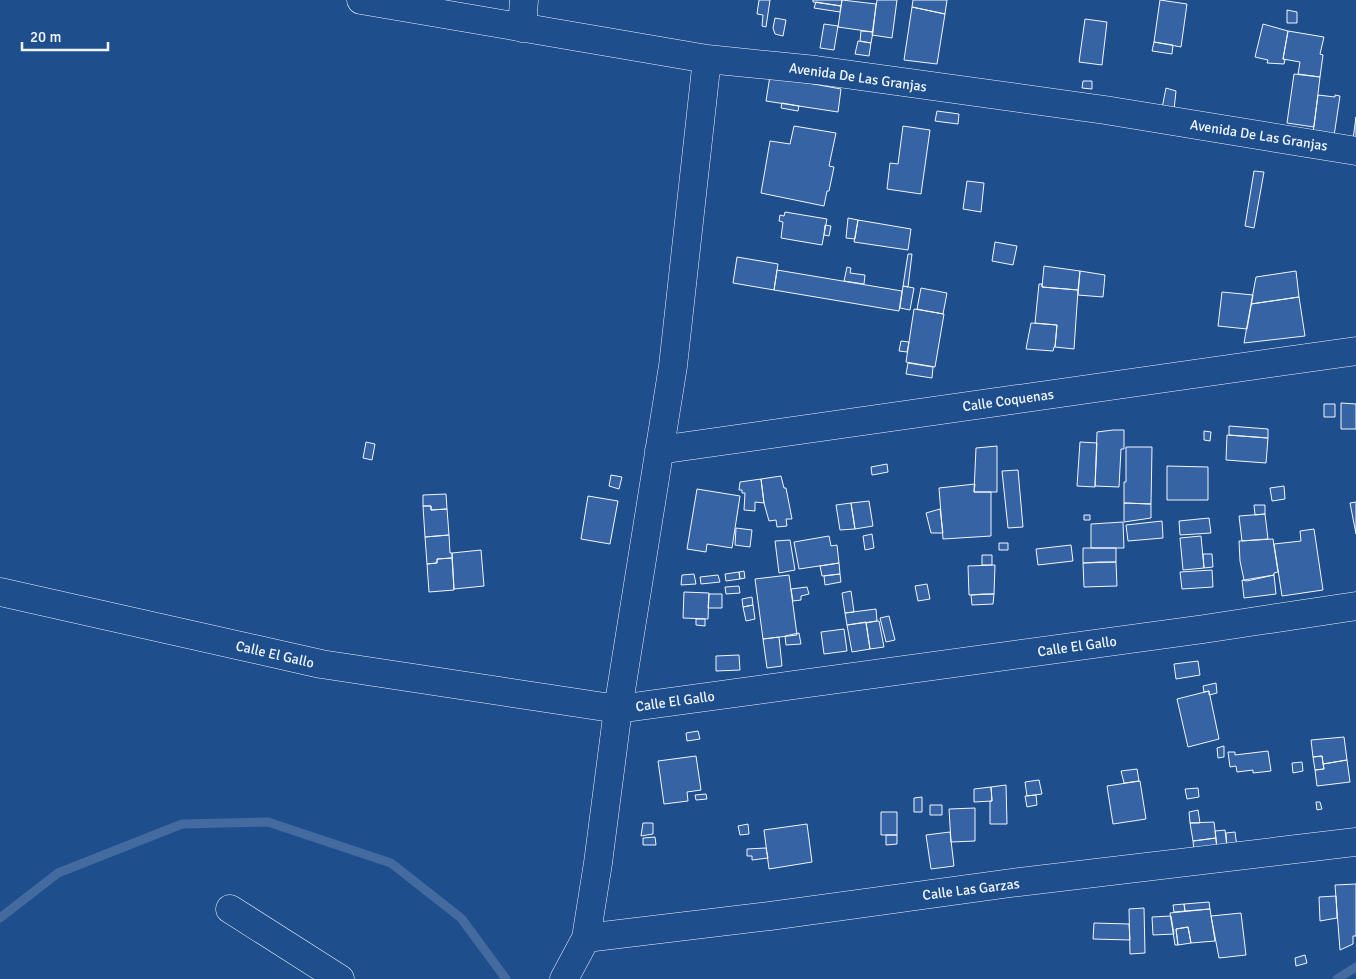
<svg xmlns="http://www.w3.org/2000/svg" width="1356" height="979" font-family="Signika,sans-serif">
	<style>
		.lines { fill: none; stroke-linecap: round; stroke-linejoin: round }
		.stream { stroke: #446ba0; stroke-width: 9 }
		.building { fill: #3563a3; stroke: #f2f6ff }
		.minor-casing { stroke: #f2f6ff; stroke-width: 29 }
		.minor { stroke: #1f4e8c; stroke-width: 28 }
		.labels { text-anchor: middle; stroke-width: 4; stroke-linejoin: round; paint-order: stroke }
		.street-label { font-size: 14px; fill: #f2f6ff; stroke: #1f4e8c }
	</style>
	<rect width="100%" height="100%" fill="#1f4e8c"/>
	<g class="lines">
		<path class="stream" d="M 0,918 L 58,873 L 182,824 L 268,822 L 391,863 L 461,918 L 506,979
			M 1337,979 L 1356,967"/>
	</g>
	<path class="building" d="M 759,0 L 770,0 L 766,27 L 762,26 L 763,15 L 757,14 Z
		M 813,0 L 842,0 L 841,6 L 813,2 Z
		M 842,0 L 876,4 L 873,32 L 838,27 Z
		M 877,0 L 897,0 L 892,38 L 872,35 Z
		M 913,0 L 947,0 L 945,14 L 912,7 Z
		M 1160,0 L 1187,4 L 1181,47 L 1154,42 Z
		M 816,2 L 841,6 L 840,12 L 814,8 Z
		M 912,7 L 945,14 L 937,64 L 904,60 Z
		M 1287,10 L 1297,12 L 1297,23 L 1287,23 Z
		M 775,18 L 786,20 L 783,36 L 775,34 L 773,28 Z
		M 1085,19 L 1107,22 L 1102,65 L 1079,62 Z
		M 824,24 L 838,26 L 834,50 L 820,48 Z
		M 1263,24 L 1288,31 L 1283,59 L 1285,60 L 1284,64 L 1267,63 L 1268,60 L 1255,57 Z
		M 861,31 L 873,32 L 871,43 L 860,41 Z
		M 1288,31 L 1324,37 L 1320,54 L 1323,55 L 1320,77 L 1298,74 L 1300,62 L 1283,59 Z
		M 858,41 L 871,43 L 869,56 L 855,54 Z
		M 1154,42 L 1173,45 L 1172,54 L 1152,51 Z
		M 1294,74 L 1320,77 L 1314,127 L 1287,123 Z
		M 770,76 L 841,89 L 838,112 L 766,101 Z
		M 1083,81 L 1092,81 L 1092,89 L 1082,88 Z
		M 1166,88 L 1176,91 L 1174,110 L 1162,108 Z
		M 1318,95 L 1335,97 L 1335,95 L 1340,96 L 1334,136 L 1313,132 Z
		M 782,103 L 799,106 L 798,111 L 781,108 Z
		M 937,111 L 959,114 L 958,124 L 935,121 Z
		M 1356,117 L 1356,139 L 1353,139 Z
		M 794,126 L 836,133 L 829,166 L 834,167 L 829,191 L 827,191 L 824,206 L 761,193 L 770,141 L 790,144 Z
		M 903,126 L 930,130 L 921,194 L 887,189 L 890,163 L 898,164 Z
		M 1254,171 L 1264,172 L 1254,228 L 1245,226 Z
		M 967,181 L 984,183 L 981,212 L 963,209 Z
		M 785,212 L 827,219 L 822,245 L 781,238 L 783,222 L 779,221 L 780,215 L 784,216 Z
		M 848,218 L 858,220 L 855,239 L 846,238 Z
		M 858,220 L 911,229 L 908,250 L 854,242 Z
		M 825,225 L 831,226 L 829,236 L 824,235 Z
		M 995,242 L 1017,246 L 1013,265 L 992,261 Z
		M 908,254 L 912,254 L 908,287 L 903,286 Z
		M 737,257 L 778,264 L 774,290 L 733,283 Z
		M 1044,266 L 1080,271 L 1078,290 L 1042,287 Z
		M 847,267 L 851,268 L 850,273 L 865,275 L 864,284 L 844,281 Z
		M 777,270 L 902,291 L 899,311 L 774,290 Z
		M 1080,271 L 1105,275 L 1103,297 L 1078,295 Z
		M 1296,271 L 1299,297 L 1251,304 L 1256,277 Z
		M 1039,284 L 1042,284 L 1042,287 L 1078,290 L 1074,349 L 1055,347 L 1057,325 L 1035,323 Z
		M 903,286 L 914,288 L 910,310 L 900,308 Z
		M 921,288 L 947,293 L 943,314 L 917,309 Z
		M 1222,292 L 1253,295 L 1247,329 L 1218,326 Z
		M 1299,297 L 1305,336 L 1244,343 L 1251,304 Z
		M 914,309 L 944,314 L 935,367 L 906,362 Z
		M 1031,323 L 1057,325 L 1055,347 L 1054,347 L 1053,351 L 1026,349 Z
		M 901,341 L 909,342 L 907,352 L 899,351 Z
		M 908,363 L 933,367 L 932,378 L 906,374 Z
		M 1341,403 L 1356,404 L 1356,429 L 1341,429 Z
		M 1324,404 L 1335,404 L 1335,417 L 1324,417 Z
		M 1229,426 L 1268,429 L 1268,438 L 1229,435 Z
		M 1113,430 L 1124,430 L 1124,449 L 1121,449 L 1119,487 L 1095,486 L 1097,432 Z
		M 1204,431 L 1211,432 L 1210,441 L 1204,440 Z
		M 1227,435 L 1268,438 L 1266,463 L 1226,460 Z
		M 366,442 L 375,444 L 372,460 L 363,458 Z
		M 1080,442 L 1097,443 L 1095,487 L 1077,486 Z
		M 997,446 L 997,492 L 974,492 L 976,448 Z
		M 1126,447 L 1152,447 L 1151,504 L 1124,503 L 1124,482 L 1126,482 Z
		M 887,464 L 888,472 L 872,475 L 871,467 Z
		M 1167,466 L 1208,467 L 1208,500 L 1167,500 Z
		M 1018,470 L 1023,527 L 1008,528 L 1002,471 Z
		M 611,475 L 622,477 L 619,489 L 609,486 Z
		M 781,476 L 784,488 L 786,488 L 792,519 L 786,519 L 787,526 L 777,527 L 776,520 L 769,521 L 764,503 L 761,479 Z
		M 761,479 L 764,503 L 755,502 L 755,511 L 744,510 L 745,493 L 742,493 L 742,490 L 739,490 L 740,482 Z
		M 975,484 L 974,492 L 991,492 L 991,536 L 943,539 L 939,488 Z
		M 1284,486 L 1285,499 L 1272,501 L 1270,488 Z
		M 697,489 L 740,496 L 732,548 L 707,544 L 706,552 L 687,549 Z
		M 446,494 L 447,509 L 431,510 L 431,506 L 423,506 L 423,495 Z
		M 588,496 L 618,501 L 610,544 L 581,539 Z
		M 869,501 L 873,526 L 855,529 L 851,503 Z
		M 1356,502 L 1356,534 L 1350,503 Z
		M 851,503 L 855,529 L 840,530 L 836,505 Z
		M 1124,503 L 1151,504 L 1151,518 L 1124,522 Z
		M 1254,505 L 1265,505 L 1265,514 L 1255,515 Z
		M 423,506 L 431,506 L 431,510 L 447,509 L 449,535 L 425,537 Z
		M 940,509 L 943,533 L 931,533 L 926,513 Z
		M 1265,514 L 1268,539 L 1242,541 L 1239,516 Z
		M 1084,515 L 1090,515 L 1090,520 L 1084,520 Z
		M 1209,518 L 1211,533 L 1180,535 L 1179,521 Z
		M 1162,521 L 1163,538 L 1128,541 L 1126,525 Z
		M 1123,522 L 1124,548 L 1091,548 L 1091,524 Z
		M 736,528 L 752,530 L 750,547 L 735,545 Z
		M 1314,529 L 1323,590 L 1282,596 L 1274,544 L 1301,541 L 1300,531 Z
		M 872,534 L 874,548 L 865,550 L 863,536 Z
		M 449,535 L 450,553 L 452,553 L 452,558 L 437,559 L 437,563 L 427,564 L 425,537 Z
		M 829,536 L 831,546 L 837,545 L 839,563 L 799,569 L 794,542 Z
		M 1201,536 L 1204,568 L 1183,570 L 1180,538 Z
		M 1273,539 L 1278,572 L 1274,573 L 1274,575 L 1244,580 L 1240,561 L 1239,541 Z
		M 790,540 L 795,570 L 779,573 L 775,541 Z
		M 999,543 L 1008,543 L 1008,550 L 999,550 Z
		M 1071,545 L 1073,561 L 1038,565 L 1036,549 Z
		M 1083,548 L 1116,548 L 1116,562 L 1083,563 Z
		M 481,550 L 484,586 L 454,589 L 452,553 Z
		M 1203,554 L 1212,554 L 1213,567 L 1204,568 Z
		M 982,555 L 992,555 L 992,565 L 982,565 Z
		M 452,558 L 454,590 L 429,592 L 427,564 L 437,563 L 437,559 Z
		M 1100,562 L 1116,562 L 1117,586 L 1084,587 L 1083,563 Z
		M 839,563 L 840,574 L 822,576 L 820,566 Z
		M 995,565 L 994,594 L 969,595 L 968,566 Z
		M 1212,570 L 1213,587 L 1182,589 L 1180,572 Z
		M 744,571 L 745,578 L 740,579 L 739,572 Z
		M 739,572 L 740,579 L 726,581 L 725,574 Z
		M 694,574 L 696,584 L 681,585 L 682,575 Z
		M 840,574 L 841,582 L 825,585 L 824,576 Z
		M 718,575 L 720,582 L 701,584 L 700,577 Z
		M 789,575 L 797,635 L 763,639 L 755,579 Z
		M 1274,575 L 1276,594 L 1244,598 L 1242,580 L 1247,581 Z
		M 927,584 L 930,599 L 918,601 L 915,586 Z
		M 739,586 L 740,593 L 726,594 L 725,587 Z
		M 807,587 L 809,594 L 801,596 L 801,600 L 793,601 L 791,589 Z
		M 851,591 L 854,612 L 845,613 L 842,593 Z
		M 684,592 L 709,593 L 708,619 L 683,618 Z
		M 709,594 L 722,594 L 722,608 L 708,608 Z
		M 983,594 L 994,594 L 993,604 L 972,605 L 971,595 Z
		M 752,597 L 753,605 L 743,607 L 742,599 Z
		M 753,605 L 755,619 L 746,621 L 743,607 Z
		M 876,609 L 877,621 L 847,625 L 845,613 Z
		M 889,616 L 895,640 L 886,642 L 880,618 Z
		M 696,619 L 705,619 L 705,626 L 696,625 Z
		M 877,621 L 879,621 L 884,647 L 870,649 L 866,623 Z
		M 866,622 L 870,649 L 852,652 L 847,625 Z
		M 844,629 L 847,651 L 824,654 L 821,632 Z
		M 799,633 L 801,644 L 786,645 L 785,636 Z
		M 779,637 L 782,666 L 767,668 L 763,639 Z
		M 739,655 L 740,670 L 716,671 L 716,656 Z
		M 1198,661 L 1200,675 L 1176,679 L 1174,664 Z
		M 1216,683 L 1217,693 L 1209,695 L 1209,691 L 1204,692 L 1203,686 Z
		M 1209,691 L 1219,739 L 1188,747 L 1177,699 Z
		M 698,731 L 700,739 L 687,741 L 686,733 Z
		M 1344,737 L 1347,760 L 1323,764 L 1322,756 L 1313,757 L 1311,740 Z
		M 1224,746 L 1224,757 L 1218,758 L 1217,748 Z
		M 1268,751 L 1271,771 L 1253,773 L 1253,770 L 1237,772 L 1236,766 L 1230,767 L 1228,752 L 1235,752 L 1235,755 Z
		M 696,756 L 701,790 L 687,792 L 688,801 L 664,804 L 658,761 Z
		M 1322,756 L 1324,769 L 1315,770 L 1313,757 Z
		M 1347,760 L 1350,782 L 1317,786 L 1315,770 L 1324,769 L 1323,764 Z
		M 1302,762 L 1303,771 L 1293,773 L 1292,763 Z
		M 1137,769 L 1139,781 L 1124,783 L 1121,771 Z
		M 1039,780 L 1042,794 L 1027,796 L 1025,782 Z
		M 1140,781 L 1146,819 L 1113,824 L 1107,786 Z
		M 1006,785 L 1007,824 L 990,824 L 990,801 L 992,801 L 991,787 Z
		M 991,787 L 992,801 L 974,802 L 974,789 Z
		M 1198,788 L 1199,797 L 1187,799 L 1185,789 Z
		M 706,794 L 707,799 L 696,800 L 695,795 Z
		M 1036,795 L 1037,805 L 1027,807 L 1025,796 Z
		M 922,797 L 922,812 L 914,812 L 914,798 Z
		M 1316,802 L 1320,802 L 1322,809 L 1317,810 Z
		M 930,805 L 942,805 L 942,815 L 930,815 Z
		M 975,808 L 975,841 L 951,842 L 949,809 Z
		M 1198,810 L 1200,823 L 1190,823 L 1189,812 Z
		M 881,812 L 897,812 L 897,835 L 881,835 Z
		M 1214,822 L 1216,838 L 1193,841 L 1190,823 Z
		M 643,823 L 653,823 L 653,834 L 641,836 Z
		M 748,824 L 749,834 L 740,835 L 738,826 Z
		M 807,824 L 812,862 L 769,869 L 764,830 Z
		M 1225,830 L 1227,848 L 1217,849 L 1215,831 Z
		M 950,832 L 954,866 L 931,869 L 926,835 Z
		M 1235,832 L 1237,847 L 1227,848 L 1226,833 Z
		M 886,835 L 897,835 L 897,844 L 886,845 Z
		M 655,837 L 656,845 L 643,845 L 643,838 Z
		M 1216,838 L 1217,849 L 1194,851 L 1193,841 Z
		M 766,848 L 768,858 L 752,860 L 752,856 L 747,856 L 747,849 Z
		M 1356,884 L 1356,936 L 1353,936 L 1353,944 L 1340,950 L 1335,885 Z
		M 1336,896 L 1337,918 L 1320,921 L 1319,897 Z
		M 1209,902 L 1210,909 L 1185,911 L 1184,904 Z
		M 1184,904 L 1185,911 L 1174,912 L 1173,905 Z
		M 1144,908 L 1145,953 L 1130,954 L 1129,909 Z
		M 1210,909 L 1215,941 L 1191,943 L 1188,927 L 1176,929 L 1178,945 L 1175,945 L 1170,913 Z
		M 1241,913 L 1246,955 L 1219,958 L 1211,916 Z
		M 1171,916 L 1174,934 L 1153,935 L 1152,917 Z
		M 1094,923 L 1129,924 L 1130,940 L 1093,939 Z
		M 1188,927 L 1191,943 L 1178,945 L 1176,929 Z
		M 1305,955 L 1307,963 L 1296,966 L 1295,958 Z"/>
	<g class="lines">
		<defs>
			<path id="minor" d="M 361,0 L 707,59 L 816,70 L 1105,110 L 1356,151
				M 522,28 L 524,0
				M 659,450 L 1356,351
				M 0,592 L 321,664 L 618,709 L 1204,629 L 1356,606
				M 230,909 L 340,979
				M 586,938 L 770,916 L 1011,883 L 1356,842
				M 564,979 L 586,938 L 598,863 L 618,709 L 673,366 L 707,59"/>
		</defs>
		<use href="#minor" class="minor-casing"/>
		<use href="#minor" class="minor"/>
	</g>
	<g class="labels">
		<g class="street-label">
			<text transform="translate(858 77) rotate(8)" y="5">Avenida De Las Granjas</text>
			<text transform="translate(1259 135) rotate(9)" y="5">Avenida De Las Granjas</text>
			<text transform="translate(1008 400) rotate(-8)" y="5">Calle Coquenas</text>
			<text transform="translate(1077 646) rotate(-8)" y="5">Calle El Gallo</text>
			<text transform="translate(275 654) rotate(13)" y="5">Calle El Gallo</text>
			<text transform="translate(675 701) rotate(-8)" y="5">Calle El Gallo</text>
			<text transform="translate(971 889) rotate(-7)" y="5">Calle Las Garzas</text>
		</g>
	</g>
	<path d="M22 42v8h86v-8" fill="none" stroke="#f2f6ff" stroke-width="2.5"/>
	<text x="30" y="42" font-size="15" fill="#f2f6ff" stroke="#1f4e8c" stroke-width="4" paint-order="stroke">20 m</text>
</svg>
